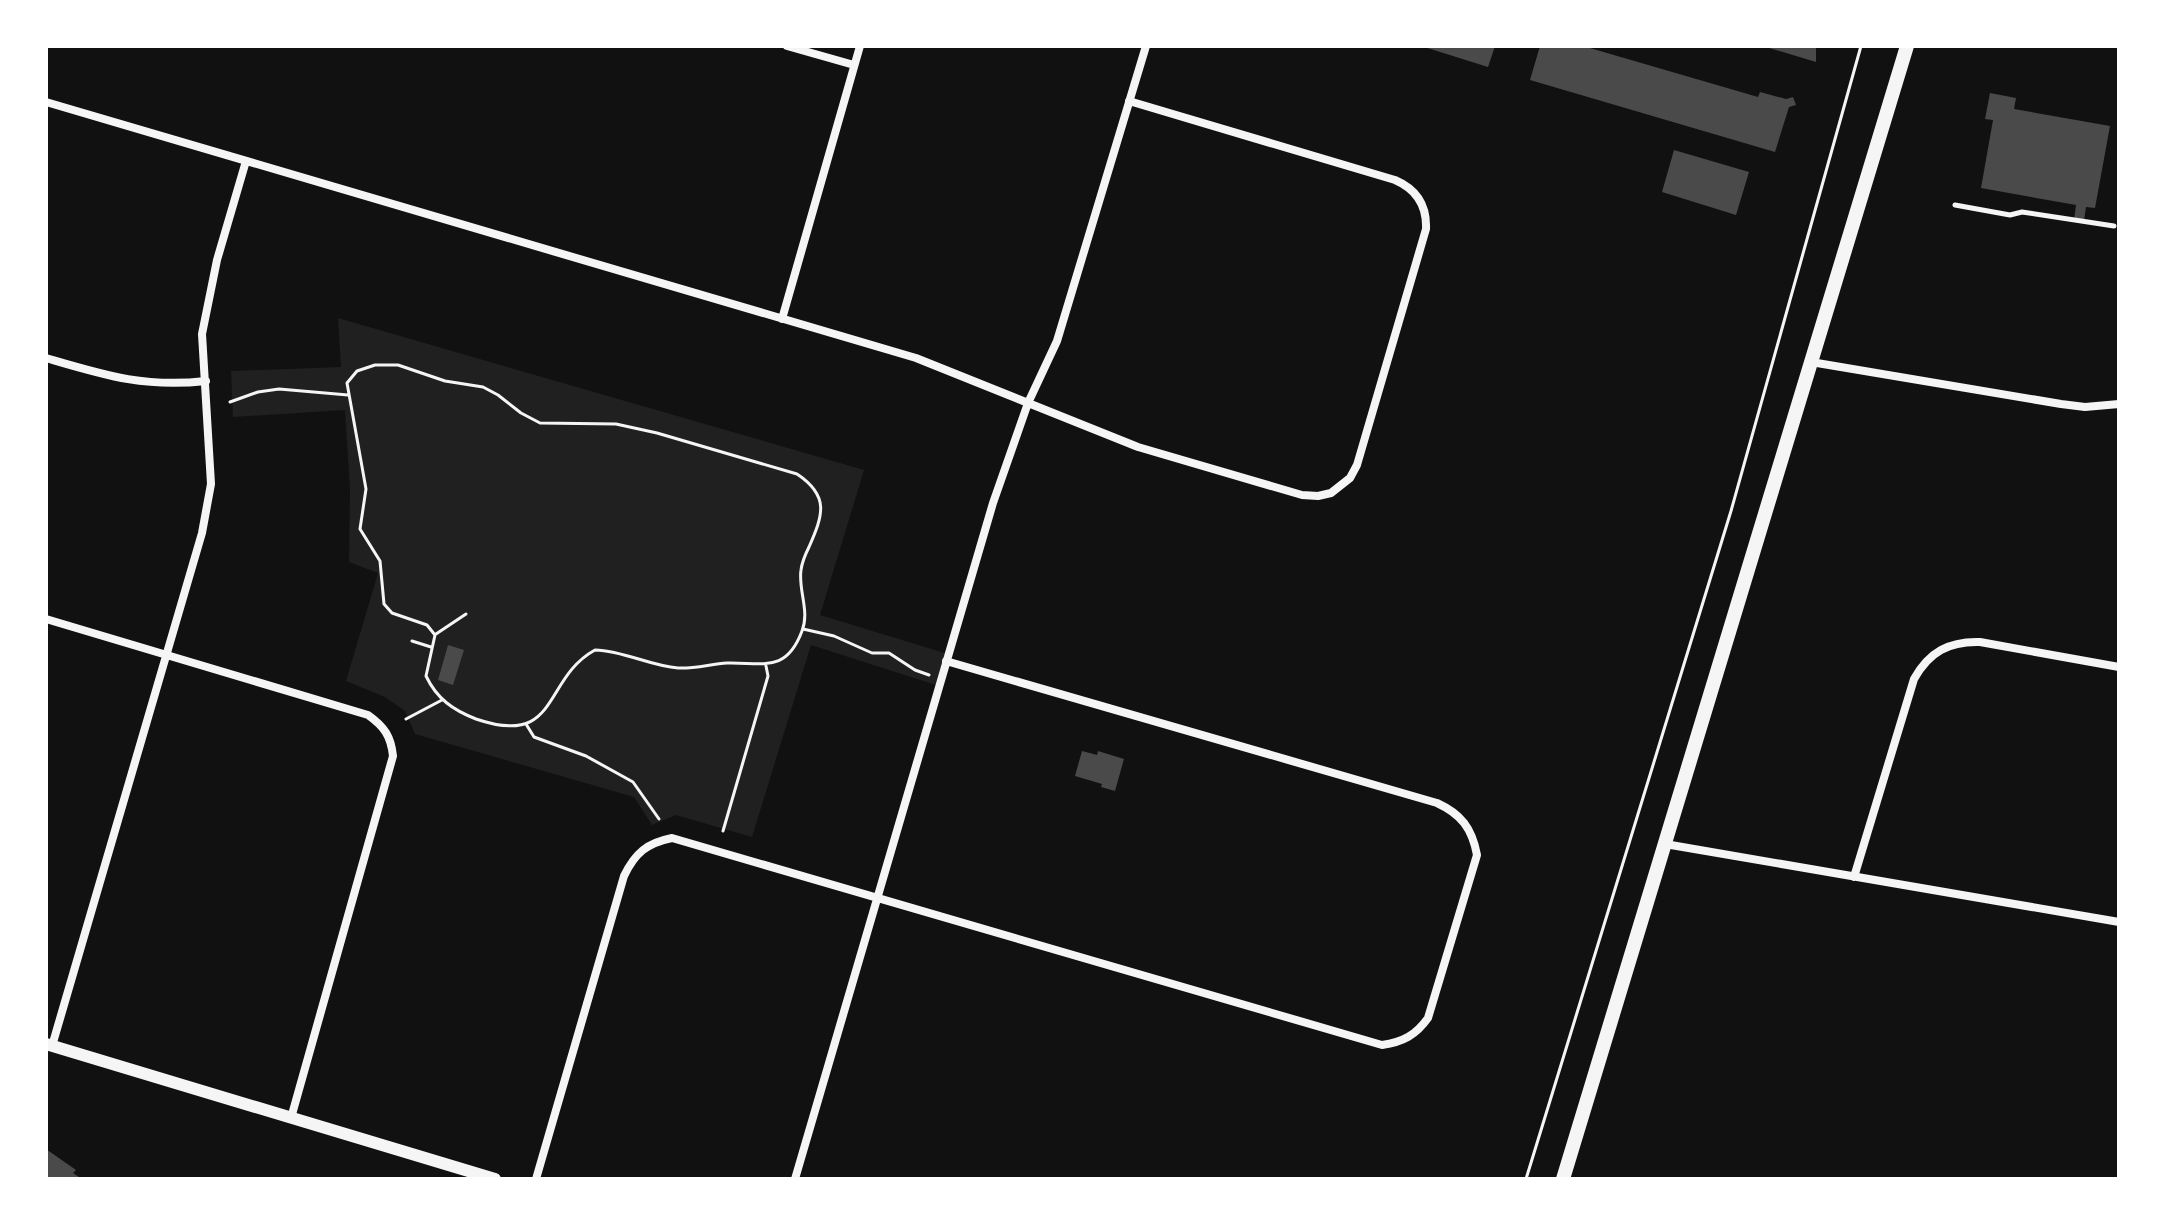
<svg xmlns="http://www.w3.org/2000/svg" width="2165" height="1225" font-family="Literata,serif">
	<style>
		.green { fill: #202020 }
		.building { fill: #4a4a4a }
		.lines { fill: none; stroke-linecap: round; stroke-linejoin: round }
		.path { stroke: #f5f5f5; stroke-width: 3 }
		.service { stroke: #f5f5f5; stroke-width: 5 }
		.minor { stroke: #f5f5f5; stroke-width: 8 }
		.tertiary { stroke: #f5f5f5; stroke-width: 12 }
		.secondary { stroke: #f5f5f5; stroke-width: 14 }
	</style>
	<rect width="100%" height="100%" fill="#111"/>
	<path class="green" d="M 338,318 L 864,470 L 820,615 L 948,654 L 939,686 L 811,645 L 752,837 L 676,815 L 652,825 L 634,797 L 415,734 L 405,711 L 385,697 L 346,681 L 378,573 L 349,562 L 350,489 L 345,410 L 233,417 L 231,371 L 341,367 Z"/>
	<path class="building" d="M 1421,46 L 1495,46 L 1488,67 Z
		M 1540,46 L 1583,46 L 1758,97 L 1760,92 L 1786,99 L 1793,97 L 1796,105 L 1789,107 L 1775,152 L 1530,80 Z
		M 1766,46 L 1816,46 L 1816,62 L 1766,47 Z
		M 1990,93 L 2016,98 L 2014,109 L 2110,126 L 2095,208 L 2086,207 L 2084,221 L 2074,220 L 2076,205 L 1981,188 L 1993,120 L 1985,119 Z
		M 1674,150 L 1749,172 L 1736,215 L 1662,192 Z
		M 448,645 L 464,650 L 453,685 L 438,680 Z
		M 1082,751 L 1097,755 L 1098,751 L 1124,759 L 1115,791 L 1101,787 L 1102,784 L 1075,776 Z
		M 46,1149 L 76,1170 L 73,1173 L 82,1179 L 46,1179 Z"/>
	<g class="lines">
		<path class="path" d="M 375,365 L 398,365 L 445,381 L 483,387 L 498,395 L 521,413 L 540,423 L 616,424 L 657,433 L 797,474 C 830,496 823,515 809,547 C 805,555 802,562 801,570 C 798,590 810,611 802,631 C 786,674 762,662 727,663 C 711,664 694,669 678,668 C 650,666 625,651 595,650 C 542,679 560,748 476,719 C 453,710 437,699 426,676 L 435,635 L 427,625 L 392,613 L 384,604 L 380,561 L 360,529 L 366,489 L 347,383 L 357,371 Z
			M 230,402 L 258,392 L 279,389 L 348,395
			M 803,629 L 834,636 L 872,653 L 889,653 L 915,670 L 929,675
			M 436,634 L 466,614
			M 412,641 L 431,647
			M 406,719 L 442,700
			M 526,724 L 534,737 L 586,756 L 633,782 L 659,819
			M 723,831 L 768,676 L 766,666
			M 1526,1179 L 1731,511 L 1861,46"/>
		<path class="service" d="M 1955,205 L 2010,215 L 2022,212 L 2114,226"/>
		<path class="minor" d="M 787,46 L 854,65
			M 46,102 L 916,358 L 1138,447 L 1302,495 L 1318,496 L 1331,493 L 1350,478 L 1357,465 L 1426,229 C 1427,205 1416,189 1395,180 L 1129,101
			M 782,319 L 860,46
			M 46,358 C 104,375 144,388 206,381
			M 1811,362 L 2061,404 L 2085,407 L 2119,404
			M 46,619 L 368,715 C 385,727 391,737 393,756 L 291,1118
			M 1665,844 L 2119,922
			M 1854,877 L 1914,679 C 1929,652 1949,641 1980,642 L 2119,667
			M 52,1046 L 202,533 L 211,484 L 202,334 L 217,260 L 246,161
			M 536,1179 L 624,876 C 635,853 647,843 672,838 L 1382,1045 C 1403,1042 1416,1035 1428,1018 L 1477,855 C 1472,828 1461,814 1437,803 L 946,661
			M 795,1179 L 993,503 L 1028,403 L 1057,341 L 1146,46"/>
		<path class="tertiary" d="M 46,1044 L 495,1179"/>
		<path class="secondary" d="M 1563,1179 L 1907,46"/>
	</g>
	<rect width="2165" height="1225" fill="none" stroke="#ffffff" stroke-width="96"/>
</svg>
